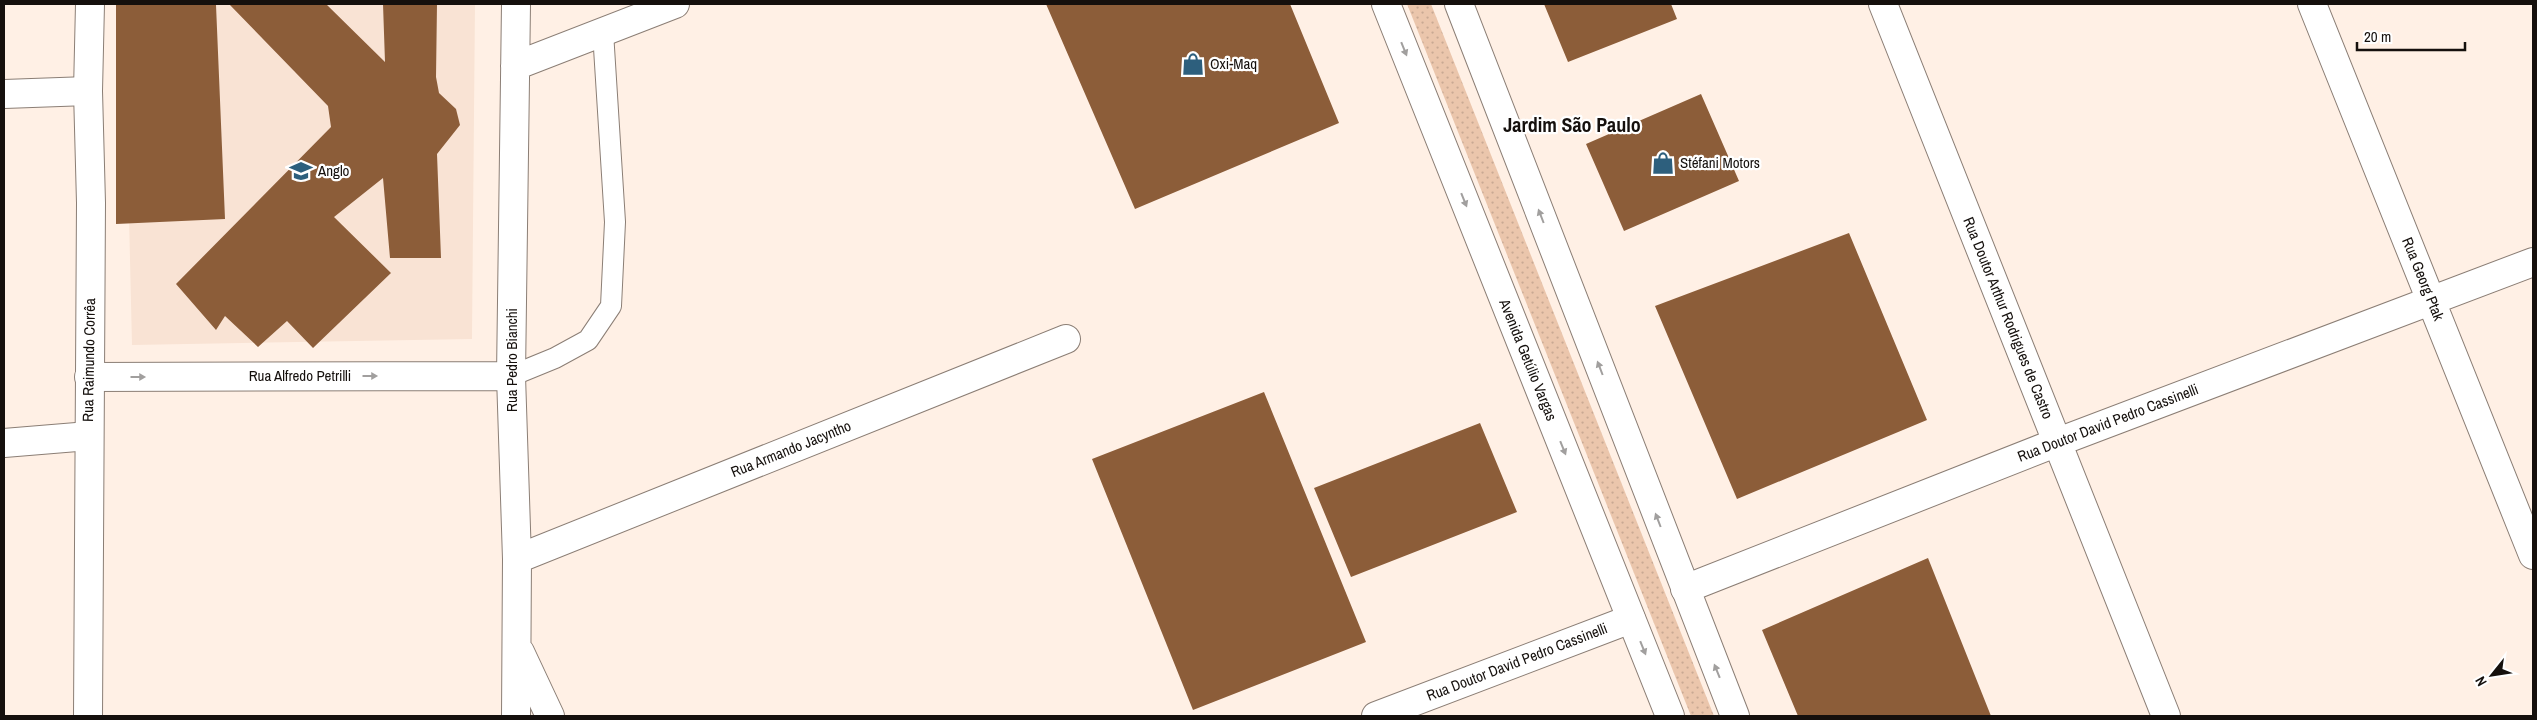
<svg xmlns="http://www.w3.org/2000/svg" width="2537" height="720" font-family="'Archivo Narrow',sans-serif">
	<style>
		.built { fill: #f9e3d4 }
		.park { fill: url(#park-dots) }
		.building { fill: #8c5d39 }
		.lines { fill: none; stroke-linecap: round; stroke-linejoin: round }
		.lane-casing { stroke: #8b7e75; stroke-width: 22 }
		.street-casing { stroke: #8b7e75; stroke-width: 30 }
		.secondary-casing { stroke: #8b7e75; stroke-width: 30 }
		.primary-casing { stroke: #8b7e75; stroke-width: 30 }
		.lane { stroke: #fff; stroke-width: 20 }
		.street { stroke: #fff; stroke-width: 28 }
		.secondary { stroke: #fff; stroke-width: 28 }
		.primary { stroke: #fff; stroke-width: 28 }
		.oneway { fill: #a19f9e }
		.labels { text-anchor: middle; stroke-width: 4.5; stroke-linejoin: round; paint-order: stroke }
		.poi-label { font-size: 15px; fill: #15100d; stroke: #fff; text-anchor: start }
		.street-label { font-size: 15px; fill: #15100d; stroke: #fff }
		.district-label { font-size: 20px; font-weight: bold; fill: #15100d; stroke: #fff }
	</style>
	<defs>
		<pattern id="park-dots" width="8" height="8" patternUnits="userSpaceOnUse" patternTransform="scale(1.25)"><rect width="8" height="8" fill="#ebc6ac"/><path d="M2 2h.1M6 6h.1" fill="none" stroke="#c9a993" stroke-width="1.8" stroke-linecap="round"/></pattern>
	</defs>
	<rect width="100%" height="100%" fill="#fff0e5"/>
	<path class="built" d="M 124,4 L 475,4 L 472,339 L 132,345 Z"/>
	<path class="park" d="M 1407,4 L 1431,4 L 1714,716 L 1691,716 Z"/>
	<path class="building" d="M 229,4 L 326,4 L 385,62 L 383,4 L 437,4 L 436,77 L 439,93 L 456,109 L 460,125 L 437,154 L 441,258 L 390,258 L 383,178 L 334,217 L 391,273 L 313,348 L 287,321 L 258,347 L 225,316 L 216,330 L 176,284 L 331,127 L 328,106 Z
		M 1046,4 L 1290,4 L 1339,123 L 1135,209 Z
		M 1544,4 L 1671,4 L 1677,19 L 1568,62 Z
		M 116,5 L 216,5 L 225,219 L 116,224 Z
		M 1701,94 L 1739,181 L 1624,231 L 1586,144 Z
		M 1849,233 L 1927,420 L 1737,499 L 1655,306 Z
		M 1264,392 L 1366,642 L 1193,710 L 1092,459 Z
		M 1480,423 L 1517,512 L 1351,577 L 1314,488 Z
		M 1928,558 L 1991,716 L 1798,716 L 1762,630 Z"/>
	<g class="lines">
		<defs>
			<path id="lane" d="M 511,376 L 555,358 L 588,340 L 611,306 L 615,222 L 603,32"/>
			<path id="street" d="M 1883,4 L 2166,716
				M 2312,4 L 2533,555
				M 515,66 L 675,4
				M 4,94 L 88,91
				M 89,377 L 511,376
				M 4,443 L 89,436
				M 517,559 L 1066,339
				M 1685,589 L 2058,442 L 2533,262
				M 520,652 L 550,716
				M 516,716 L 517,559 L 511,376 L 516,4
				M 1376,716 L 1631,619"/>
			<path id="secondary" d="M 88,716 L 91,203 L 88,91 L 90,4"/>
			<path id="primary" d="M 1386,4 L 1670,716
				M 1459,4 L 1735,716"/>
		</defs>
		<use href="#lane" class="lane-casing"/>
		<use href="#street" class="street-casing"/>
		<use href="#secondary" class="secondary-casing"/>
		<use href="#primary" class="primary-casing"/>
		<use href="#lane" class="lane"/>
		<use href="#street" class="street"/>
		<use href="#secondary" class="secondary"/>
		<use href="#primary" class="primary"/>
	</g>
	<defs><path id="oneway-solid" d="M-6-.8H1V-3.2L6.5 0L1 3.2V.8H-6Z" transform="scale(1.25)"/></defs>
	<g class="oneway">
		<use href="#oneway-solid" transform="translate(1404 49) rotate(68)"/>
		<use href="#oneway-solid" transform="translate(1464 200) rotate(68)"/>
		<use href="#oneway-solid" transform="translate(1541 216) rotate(-111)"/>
		<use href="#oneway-solid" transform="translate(1600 368) rotate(-111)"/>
		<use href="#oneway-solid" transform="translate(370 376)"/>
		<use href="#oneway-solid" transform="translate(138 377)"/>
		<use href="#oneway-solid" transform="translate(1563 448) rotate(68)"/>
		<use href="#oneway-solid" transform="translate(1658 520) rotate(-111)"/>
		<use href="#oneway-solid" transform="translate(1643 648) rotate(68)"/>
		<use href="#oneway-solid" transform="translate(1717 671) rotate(-112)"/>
	</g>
	<defs>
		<symbol id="shop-bare" viewBox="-9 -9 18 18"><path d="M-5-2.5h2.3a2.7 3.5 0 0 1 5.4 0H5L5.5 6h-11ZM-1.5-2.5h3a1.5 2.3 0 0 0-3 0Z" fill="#2d5f7d" stroke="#fff" stroke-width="2.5" paint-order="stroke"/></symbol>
		<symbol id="school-bare" viewBox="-9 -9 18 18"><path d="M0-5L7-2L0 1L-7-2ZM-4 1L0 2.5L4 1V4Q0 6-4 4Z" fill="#2d5f7d" stroke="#fff" stroke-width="2.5" paint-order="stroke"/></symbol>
	</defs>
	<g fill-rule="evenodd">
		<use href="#shop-bare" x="1177" y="48" width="32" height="32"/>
		<use href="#shop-bare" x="1647" y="147" width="32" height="32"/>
		<use href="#school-bare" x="285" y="155" width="32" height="32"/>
	</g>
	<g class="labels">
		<g class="poi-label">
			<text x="1210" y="69">Oxi-Maq</text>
			<text x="1680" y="168">Stéfani Motors</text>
			<text x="318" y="176">Anglo</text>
		</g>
		<g class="street-label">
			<text transform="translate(2423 279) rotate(68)" y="5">Rua Georg Ptak</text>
			<text transform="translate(2008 318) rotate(68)" y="5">Rua Doutor Arthur Rodrigues de Castro</text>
			<text transform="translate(89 360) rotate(-89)" y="5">Rua Raimundo Corrêa</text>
			<text transform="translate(512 360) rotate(-90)" y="5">Rua Pedro Bianchi</text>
			<text transform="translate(1528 360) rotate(68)" y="5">Avenida Getúlio Vargas</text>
			<text x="300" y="381">Rua Alfredo Petrilli</text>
			<text transform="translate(2108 423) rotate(-21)" y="5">Rua Doutor David Pedro Cassinelli</text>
			<text transform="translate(791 449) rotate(-22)" y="5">Rua Armando Jacyntho</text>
			<text transform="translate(1517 662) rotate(-21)" y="5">Rua Doutor David Pedro Cassinelli</text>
		</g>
		<g class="district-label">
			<text x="1572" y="132">Jardim São Paulo</text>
		</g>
	</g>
	<rect width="2537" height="720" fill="none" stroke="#15100d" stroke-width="10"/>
	<g transform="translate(2492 675) rotate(240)" stroke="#ffffff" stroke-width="4" paint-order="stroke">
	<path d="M0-4L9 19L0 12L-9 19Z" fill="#15100d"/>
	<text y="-8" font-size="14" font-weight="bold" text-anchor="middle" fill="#15100d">N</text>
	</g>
	<path d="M2357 42v8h108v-8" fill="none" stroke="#15100d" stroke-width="2.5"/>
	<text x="2364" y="42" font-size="15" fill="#15100d" stroke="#ffffff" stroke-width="4" paint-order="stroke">20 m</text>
</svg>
